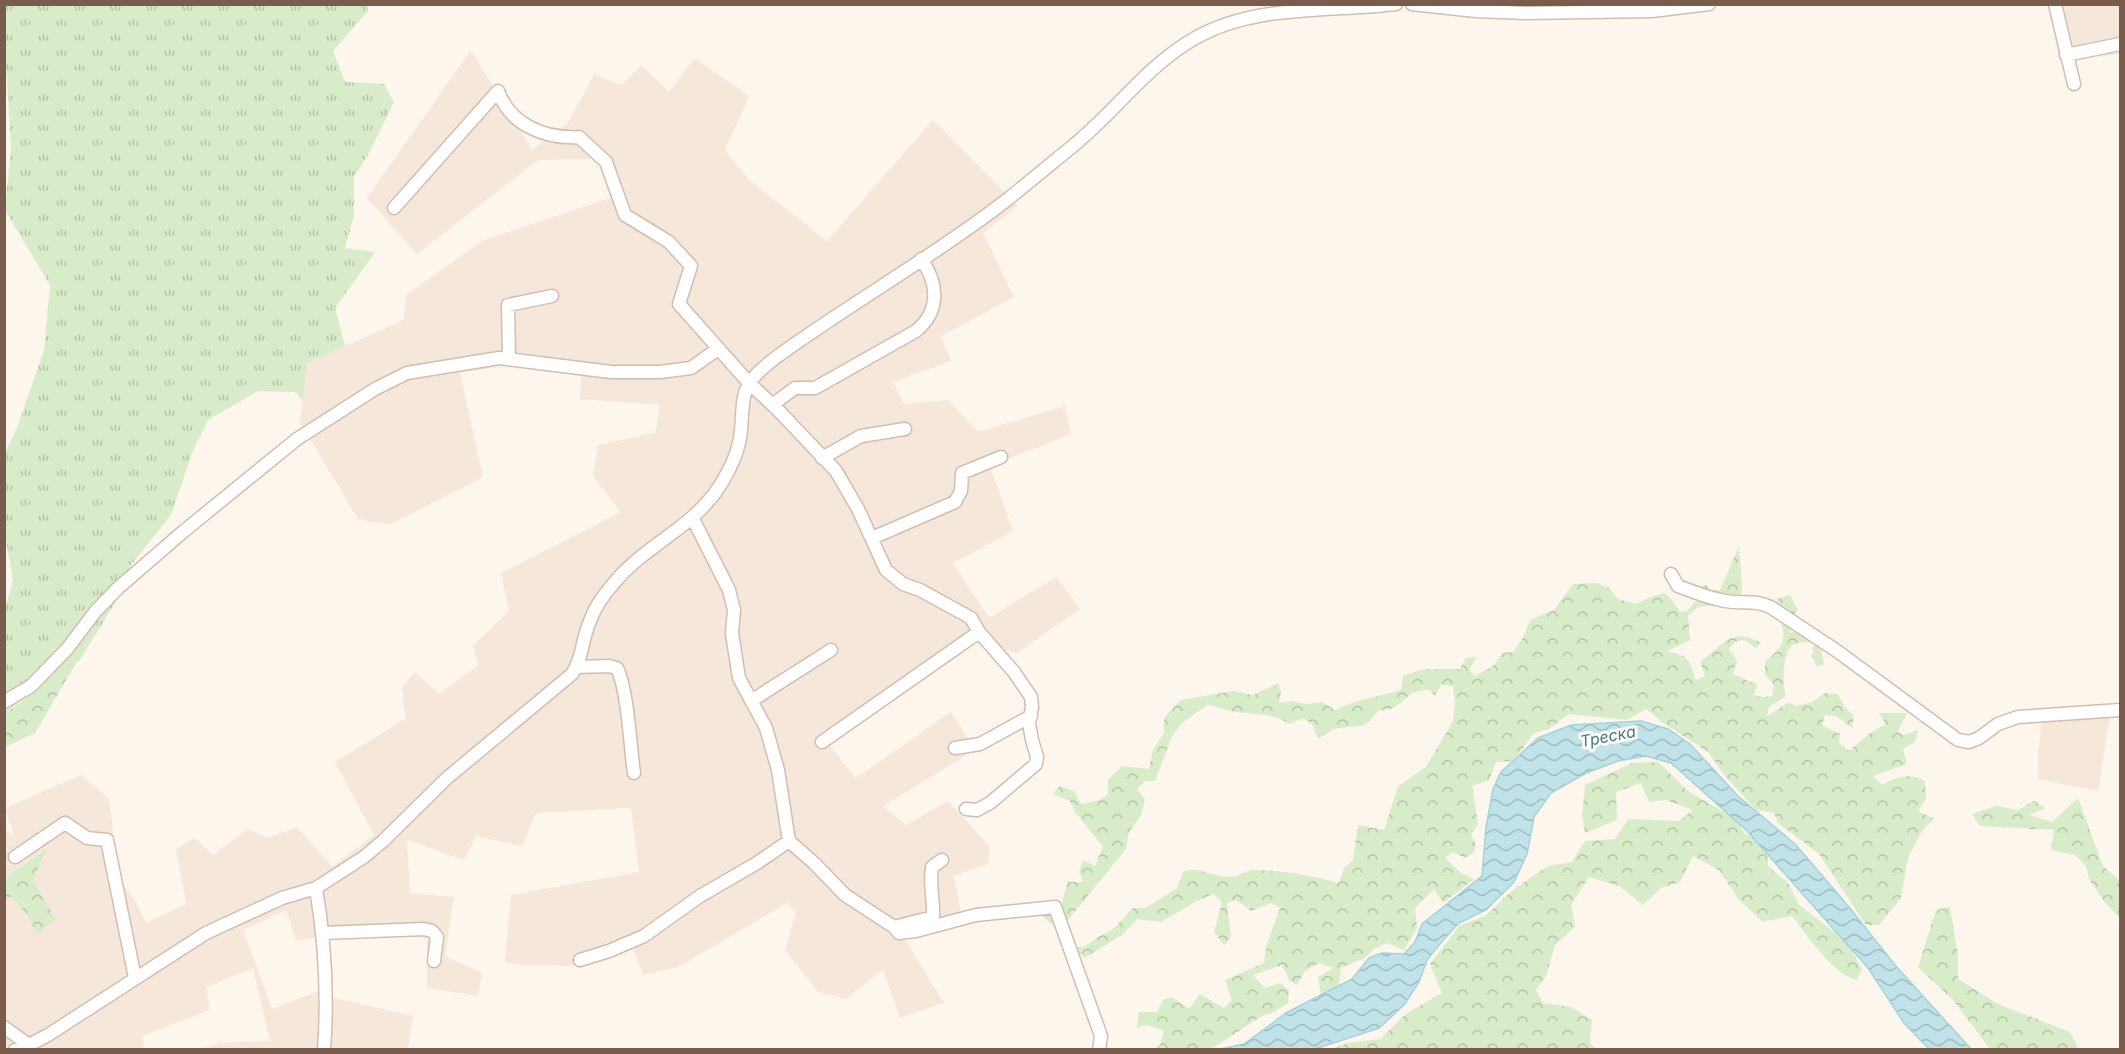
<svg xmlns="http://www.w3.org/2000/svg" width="2125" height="1054" font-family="Inter,sans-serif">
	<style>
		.residential { fill: #f5e8da }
		.grass { fill: url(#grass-tufts) }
		.forest { fill: url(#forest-crowns) }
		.water { fill: url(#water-waves); stroke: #a5d3da; stroke-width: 1.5 }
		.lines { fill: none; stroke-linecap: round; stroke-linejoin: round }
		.street-casing { stroke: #d1beb0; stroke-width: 15 }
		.street { stroke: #fff; stroke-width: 12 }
		.labels { text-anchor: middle; stroke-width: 6; stroke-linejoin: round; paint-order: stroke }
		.water-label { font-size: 16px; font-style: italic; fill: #437c86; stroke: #fffaf3 }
	</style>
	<defs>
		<pattern id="grass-tufts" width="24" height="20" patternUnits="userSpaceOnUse" patternTransform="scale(1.5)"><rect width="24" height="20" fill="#d8ecc9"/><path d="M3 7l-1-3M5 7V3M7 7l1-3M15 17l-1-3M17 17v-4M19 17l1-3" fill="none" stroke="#b4c2a5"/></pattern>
		<pattern id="forest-crowns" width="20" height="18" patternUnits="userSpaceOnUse" patternTransform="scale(1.5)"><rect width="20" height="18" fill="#d8ecc9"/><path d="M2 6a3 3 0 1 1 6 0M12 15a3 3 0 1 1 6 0" fill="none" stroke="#b4c2a5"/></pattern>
		<pattern id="water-waves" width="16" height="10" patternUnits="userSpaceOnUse" patternTransform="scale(1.5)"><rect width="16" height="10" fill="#bfe3e8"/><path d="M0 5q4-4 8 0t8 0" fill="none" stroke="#a0bbbe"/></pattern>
	</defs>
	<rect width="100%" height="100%" fill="#fdf6ec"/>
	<path class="residential" d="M 2048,5 L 2120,5 L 2120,54 L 2060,62 Z
		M 471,50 L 532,150 L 568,123 L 594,74 L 622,85 L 641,65 L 669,92 L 695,58 L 749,96 L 725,150 L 749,180 L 827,241 L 933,120 L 1018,206 L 983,233 L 1014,297 L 941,336 L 951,361 L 893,382 L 904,404 L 948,400 L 978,432 L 1065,406 L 1071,434 L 990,466 L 1013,531 L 953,563 L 989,618 L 1056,577 L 1080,609 L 1017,653 L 976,642 L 828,744 L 856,778 L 951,712 L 975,750 L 883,806 L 906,825 L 948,801 L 990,847 L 988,864 L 954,876 L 963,923 L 904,938 L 944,1003 L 900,1018 L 883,969 L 846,999 L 818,992 L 785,950 L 796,912 L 787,903 L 678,967 L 643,975 L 633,949 L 575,966 L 519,965 L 505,962 L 511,895 L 639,872 L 631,808 L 536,813 L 522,846 L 476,836 L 464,860 L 407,840 L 410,893 L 454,897 L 445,956 L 482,973 L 478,996 L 427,988 L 427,939 L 386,931 L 296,940 L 286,910 L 243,930 L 272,1009 L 316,992 L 334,998 L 413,1016 L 408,1049 L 199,1049 L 221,1043 L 270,1041 L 253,968 L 206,987 L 210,1010 L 142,1036 L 144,1049 L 5,1049 L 5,900 L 12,895 L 27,915 L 37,934 L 56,919 L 33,880 L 45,849 L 5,878 L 4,827 L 15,838 L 5,808 L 81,775 L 109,799 L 119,879 L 135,900 L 146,923 L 186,904 L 176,849 L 195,838 L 213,855 L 248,829 L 268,838 L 297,827 L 332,867 L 374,835 L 335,762 L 405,719 L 402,687 L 415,672 L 439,694 L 479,665 L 473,646 L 509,611 L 501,573 L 621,512 L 593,476 L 598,445 L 655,433 L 660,405 L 580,399 L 581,375 L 509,365 L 460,373 L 483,477 L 389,525 L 358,519 L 300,422 L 307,363 L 404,320 L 406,295 L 484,240 L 611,198 L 597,159 L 538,160 L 417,254 L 367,198 Z
		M 2112,703 L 2098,791 L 2038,779 L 2038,755 L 2043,709 Z"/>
	<path class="grass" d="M 5,5 L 367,5 L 368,11 L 333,51 L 345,82 L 384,84 L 394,102 L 369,153 L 354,177 L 354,215 L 345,248 L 375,252 L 335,308 L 345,346 L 307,363 L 303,400 L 295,392 L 258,391 L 208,420 L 192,453 L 171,515 L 130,566 L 115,603 L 79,661 L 22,700 L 5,714 L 5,609 L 13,580 L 5,534 L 5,453 L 17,428 L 44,350 L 50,285 L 5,210 L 11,149 L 5,47 Z"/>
	<path class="forest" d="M 1739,546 L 1742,587 L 1740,603 L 1698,607 L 1688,616 L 1690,640 L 1667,651 C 1691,657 1688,658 1696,680 L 1705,676 L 1700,662 C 1724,645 1731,626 1761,643 L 1756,648 L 1744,640 L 1734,642 L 1729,650 L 1737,660 L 1733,674 L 1758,685 L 1753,695 L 1763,697 L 1772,696 L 1774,685 L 1765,675 L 1765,661 C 1796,639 1779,629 1777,599 L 1790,595 L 1798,610 L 1791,618 L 1791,632 L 1808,633 L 1821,647 L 1824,665 L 1817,666 L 1812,657 L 1814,642 C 1808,643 1799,642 1794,644 C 1782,651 1782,685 1786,696 L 1769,707 L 1767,716 L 1789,702 L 1796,706 L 1812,702 L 1825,693 L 1838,694 L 1845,707 L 1854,716 L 1852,728 L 1836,716 L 1825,715 L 1822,725 L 1840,734 L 1839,743 L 1849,751 L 1870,733 L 1886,724 L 1879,713 L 1907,713 L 1898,731 L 1903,735 L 1918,730 L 1915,742 L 1903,749 L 1907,764 L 1873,776 L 1882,785 C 1897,777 1909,772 1925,781 L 1926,799 L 1918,811 L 1934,819 L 1922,831 L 1908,857 L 1901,898 L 1879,925 L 1866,925 L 1819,854 L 1778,823 L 1774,813 L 1756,810 L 1725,776 L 1708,752 L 1663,723 L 1646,709 L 1627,720 L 1569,714 L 1549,729 L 1534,733 L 1513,761 L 1496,762 L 1489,780 L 1472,786 L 1478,824 L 1471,835 L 1476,844 L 1474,853 L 1465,858 L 1452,852 L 1445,858 L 1461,873 L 1474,879 L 1443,903 L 1434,889 L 1415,908 L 1417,928 L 1404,950 L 1387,943 L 1374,949 L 1365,958 L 1341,968 L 1339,985 L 1321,995 L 1318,977 L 1333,968 L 1319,963 L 1305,971 L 1297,985 L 1289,980 L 1282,965 L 1253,975 L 1265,988 L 1280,983 L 1289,990 L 1288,1003 L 1274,1012 L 1262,1016 L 1211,1049 L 1155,1049 L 1160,1045 L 1164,1031 L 1147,1025 L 1137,1028 L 1139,1012 L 1157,1012 L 1163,1000 L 1172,997 L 1189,1009 L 1200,994 L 1224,1008 L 1232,1000 L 1225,980 L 1264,963 L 1266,947 L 1280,908 L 1271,903 L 1251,911 L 1236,900 L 1227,903 L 1231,937 L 1224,945 L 1214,932 L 1222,902 L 1213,894 L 1197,901 L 1161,922 L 1137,919 L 1122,935 L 1085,958 L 1071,946 L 1084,947 L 1098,937 L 1112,930 L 1133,908 L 1145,908 L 1176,889 L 1184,871 C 1200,867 1213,877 1229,877 C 1239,877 1246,869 1256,870 C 1284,870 1312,876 1339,883 L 1344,868 L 1353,860 L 1358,825 L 1384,830 L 1398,786 L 1426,767 L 1453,721 L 1455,703 L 1453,686 L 1441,685 L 1435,696 L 1430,690 C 1407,690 1409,699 1393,708 C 1389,710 1382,710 1378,711 C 1361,732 1363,724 1340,728 C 1332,729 1324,735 1318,739 L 1313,725 L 1303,718 L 1290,724 C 1273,714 1264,715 1245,713 C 1233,713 1220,707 1207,705 L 1181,724 L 1172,736 L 1155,781 L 1145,781 L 1137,789 L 1145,800 L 1141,815 L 1129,832 L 1126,849 L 1068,920 L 1053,925 L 1043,917 L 1042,906 L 1060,913 L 1067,882 L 1083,882 L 1079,872 L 1083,860 L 1095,866 L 1103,847 L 1075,812 L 1070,801 L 1053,794 L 1060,786 L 1074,791 L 1081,804 L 1096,801 L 1108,795 L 1108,780 L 1122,766 L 1149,769 L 1153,750 L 1164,733 L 1164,718 L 1181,700 L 1233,691 L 1253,695 L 1278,683 L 1281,692 L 1279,703 L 1291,701 L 1307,704 L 1322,702 L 1335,710 C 1356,699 1379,697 1401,690 L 1403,676 L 1423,669 L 1460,669 L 1466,658 L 1477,657 L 1469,670 L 1475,676 L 1493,666 L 1502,653 L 1513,652 L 1523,638 L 1530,620 L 1554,610 L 1573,584 L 1596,583 L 1609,588 L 1618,599 L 1635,604 L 1651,597 L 1665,593 L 1672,600 L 1680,612 L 1687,611 L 1697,600 L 1710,603 L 1691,589 L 1707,585 L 1710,590 L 1720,590 Z
		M 79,658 L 35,733 L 5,747 L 5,714 Z
		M 1658,762 L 1688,791 L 1736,819 L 1745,834 L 1767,845 L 1768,866 L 1788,883 L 1799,905 L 1846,941 L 1862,969 L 1857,980 C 1833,975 1807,935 1792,916 L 1763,922 L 1739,900 L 1719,870 L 1693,856 L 1680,882 L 1661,888 L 1643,905 L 1619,886 L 1589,877 L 1571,905 L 1575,927 L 1555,945 L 1546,976 L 1536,990 L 1543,1003 L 1571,1007 L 1592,1020 L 1590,1043 L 1596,1049 L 1329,1050 L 1348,1043 L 1380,1039 L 1407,1013 L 1442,993 L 1430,964 L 1459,926 L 1485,916 L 1514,889 L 1548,866 L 1572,862 L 1585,841 L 1615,839 L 1628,819 L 1679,821 L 1693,810 L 1666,800 L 1649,802 L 1641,783 L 1616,792 L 1617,820 L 1585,833 L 1582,815 L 1585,785 L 1632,763 Z
		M 2078,798 L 2103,866 L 2120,881 L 2120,918 L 2106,904 L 2089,879 L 2086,866 L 2075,855 L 2051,850 L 2054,830 L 1980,826 L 1972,814 L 1996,806 L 2018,810 L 2034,801 L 2046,808 L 2029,815 L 2052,822 Z
		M 47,848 L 33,880 L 56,919 L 37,934 L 27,915 L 12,896 L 5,900 L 5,878 Z
		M 1950,907 L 1958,955 L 1958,979 L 1998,1004 L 2070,1032 L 2079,1049 L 1990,1049 L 1953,1000 L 1918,967 L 1936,910 Z"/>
	<path class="water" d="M 1641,721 L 1668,729 L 1690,744 L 1738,796 L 1796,845 L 1849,907 L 1895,965 L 1971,1049 L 1929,1049 L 1904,1023 L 1868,968 L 1746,830 L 1671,763 L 1646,756 L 1618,761 L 1586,773 L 1551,793 L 1534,817 L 1527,854 L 1514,882 L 1486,910 L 1459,923 L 1444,939 L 1427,960 L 1419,982 L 1404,1005 L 1379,1028 L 1315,1049 L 1221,1049 L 1244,1044 L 1286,1013 L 1352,979 L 1369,958 L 1382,953 L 1404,954 L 1415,942 L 1422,924 L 1482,876 L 1486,827 L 1493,789 L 1501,772 L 1538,738 L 1571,725 Z"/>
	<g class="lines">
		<defs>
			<path id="street" d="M 1412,4 L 1476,11 L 1526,13 L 1652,11 L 1709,4
				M 2055,4 L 2074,84
				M 2066,55 L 2120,44
				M 394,208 L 498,91 C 510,125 545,139 579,137 L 606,162 L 625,215 L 669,242 L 691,266 L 679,304 L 749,383 L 777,409 L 836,471 L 858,509 L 886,570 L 903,584 L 920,590 L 971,618 L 979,632 L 1014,672 L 1031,697 L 1032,707 L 1029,723 L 1032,740 L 1037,757 L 1036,764 L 990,803 L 977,810 L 966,809
				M 509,359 L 508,305 L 552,296
				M 772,405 L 795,388 L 815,388 L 916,331 C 940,311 939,284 921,259
				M 822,458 L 861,436 L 905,429
				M 693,519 L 729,590 L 734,610 L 732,633 L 739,678 L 766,728 L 778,770 L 789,841 L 814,863 L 845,895 L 894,927 L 933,917 C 934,900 929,885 932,867 L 942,860
				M 872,538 L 955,502 L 961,491 L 962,473 L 1001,457
				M 1671,574 L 1678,586 C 1693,592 1709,598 1725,601 C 1742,604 1756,599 1772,608 L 1837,651 L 1958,740 L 1969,742 L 1979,738 L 1998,724 L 2018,717 L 2120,710
				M 577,667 L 609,666 L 617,668 C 628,691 630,746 634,773
				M 751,701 L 831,650
				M 4,702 L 31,686 L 67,649 L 95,612 L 118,588 L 184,531 L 297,439 L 375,389 L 407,373 L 499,358 L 611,372 L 660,372 L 691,368 L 718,349
				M 822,742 L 979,632
				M 955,748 L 980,744 L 1031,716
				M 15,857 L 65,823 L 87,838 L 107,840 L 135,978
				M 316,888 C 325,942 328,995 324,1050
				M 895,928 L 899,933 L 916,931 L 976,915 L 1055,907 L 1101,1036 L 1099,1050
				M 323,933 L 424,929 L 432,931 L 437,937 L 434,961
				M 580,960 L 609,951 L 644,936 L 700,896 L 757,863 L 789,841
				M 4,1027 L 29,1045
				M 15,1050 L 23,1048 L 48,1035 L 206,933 L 282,898 L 316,888 L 364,857 L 383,841 L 447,778 L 572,674 C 583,658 582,638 590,621 C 595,607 604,594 614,583 C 646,544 694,528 721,484 C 729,471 736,457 739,443 C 744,424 739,398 750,382 C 764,362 809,335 830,320 C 890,280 951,243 1008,199 C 1030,181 1052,163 1074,145 C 1116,111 1148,64 1197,37 C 1257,4 1330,12 1396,4"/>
		</defs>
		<use href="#street" class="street-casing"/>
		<use href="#street" class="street"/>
	</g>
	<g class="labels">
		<g class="water-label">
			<text transform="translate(1608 736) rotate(-11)" y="6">Треска</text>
		</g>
	</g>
	<rect width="2125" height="1054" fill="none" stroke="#7a5c4d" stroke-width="12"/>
</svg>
